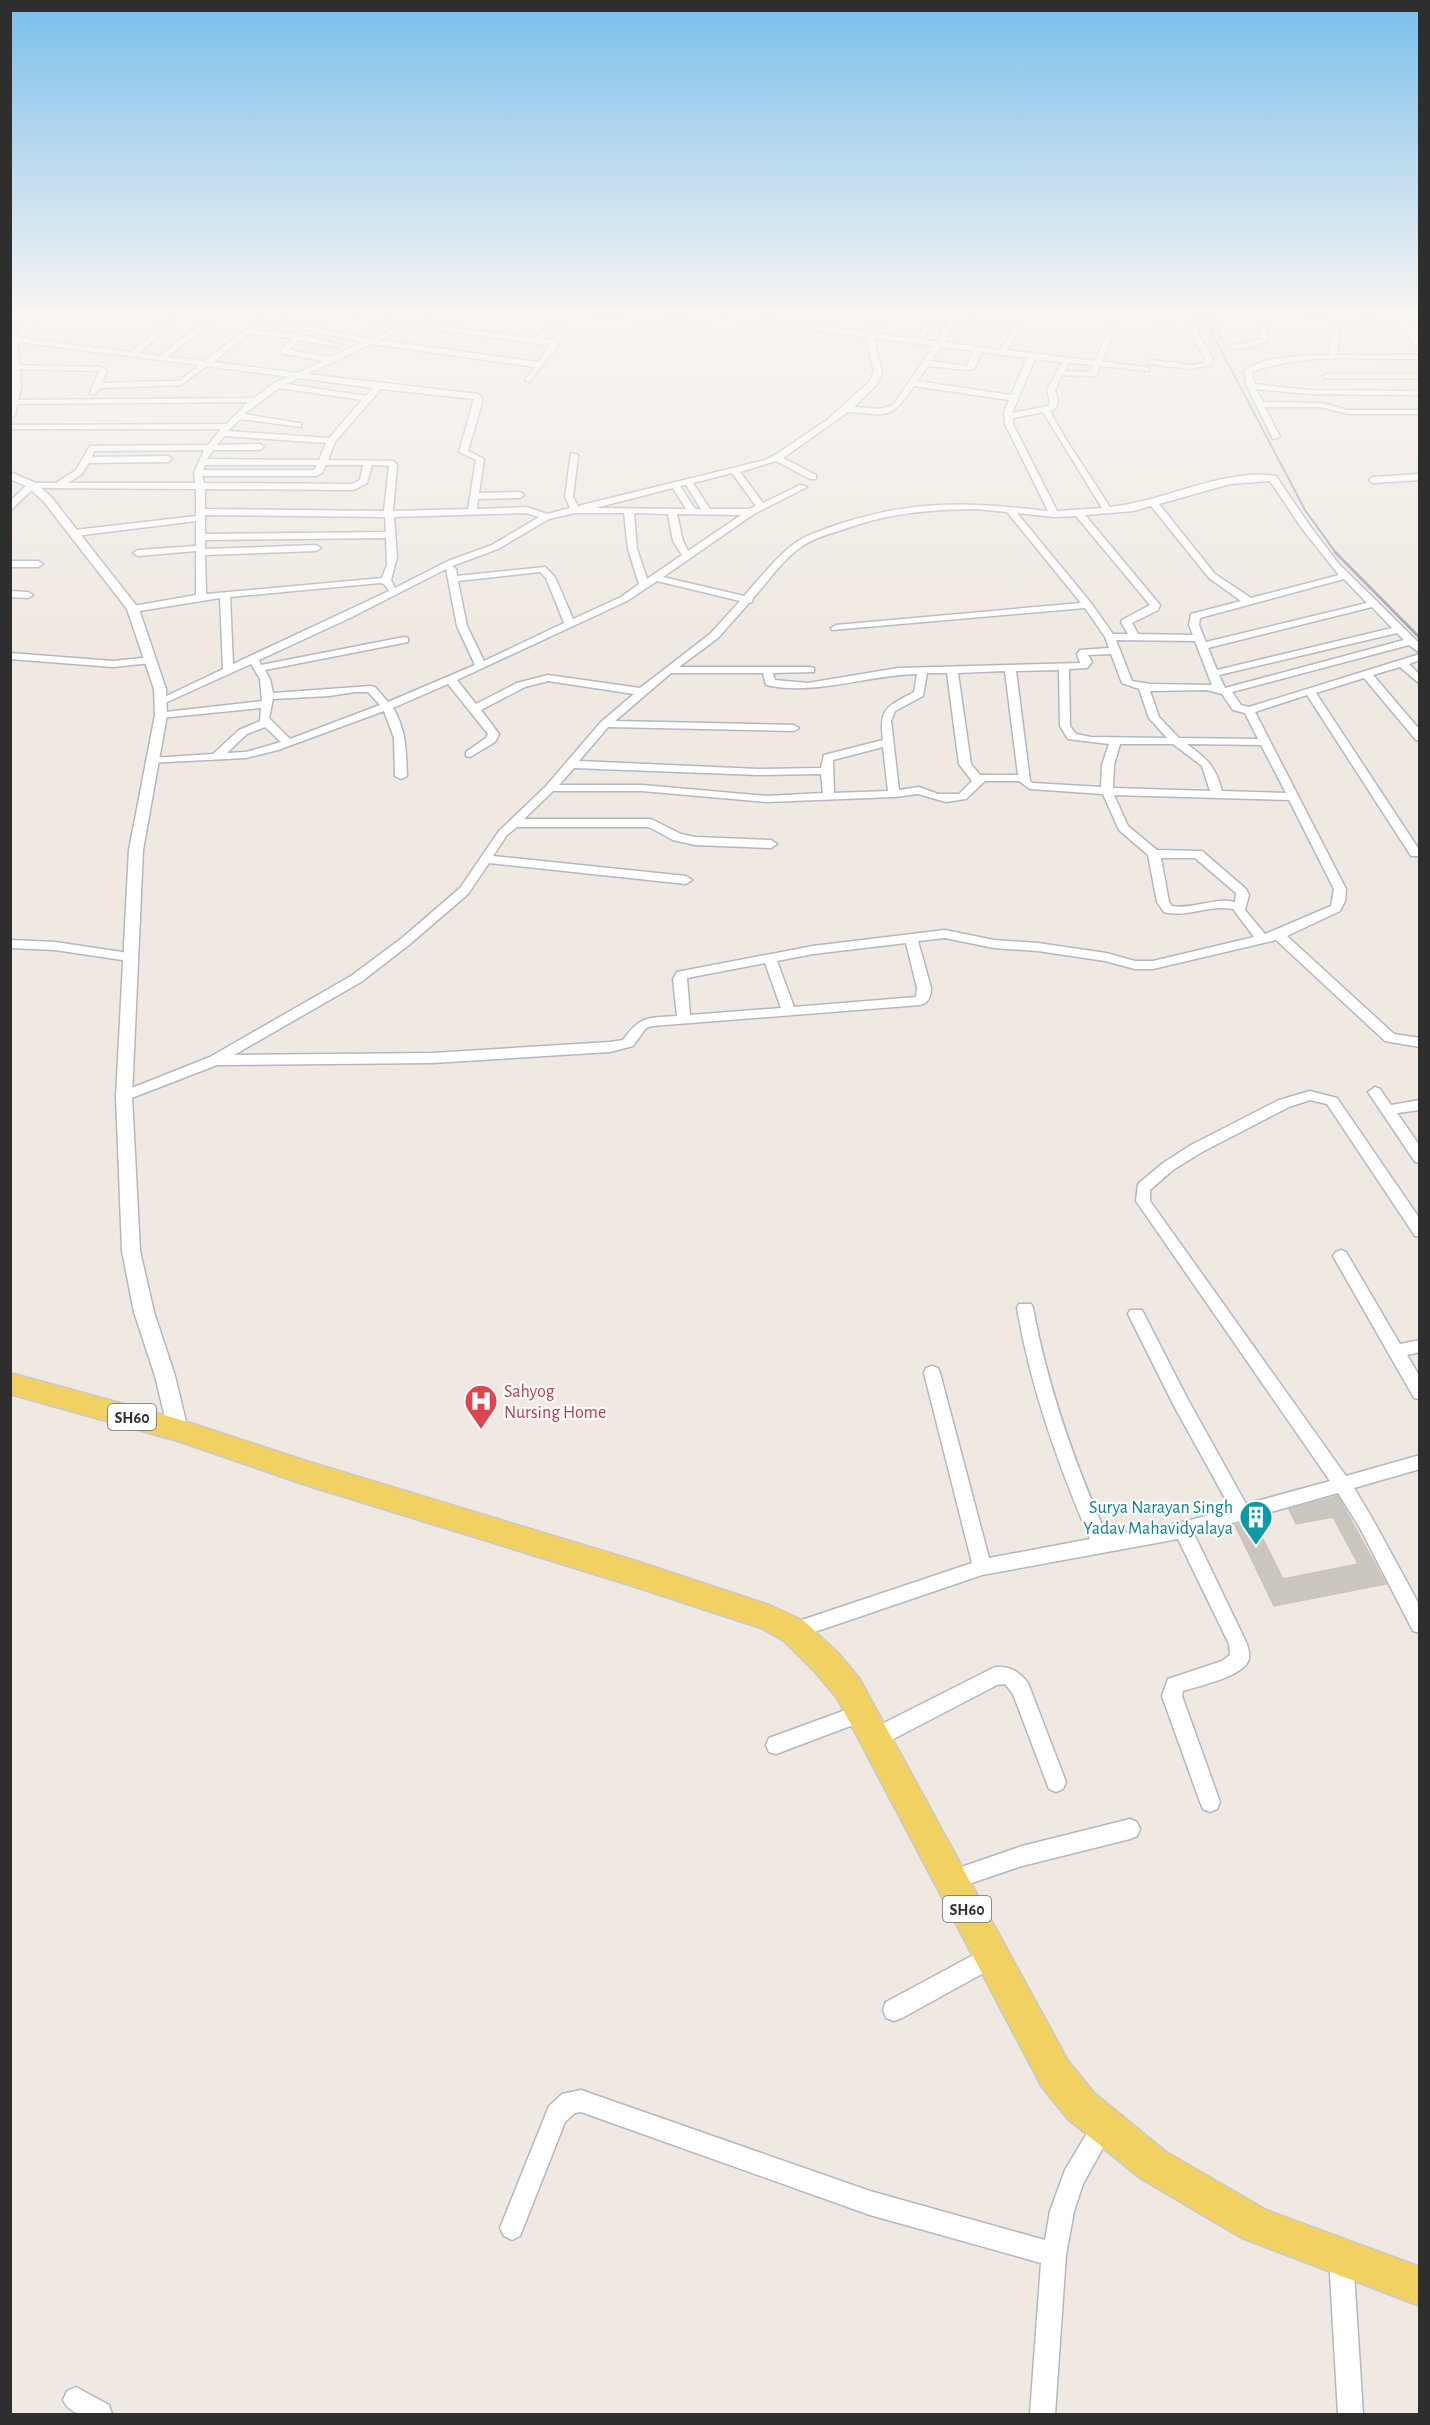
<svg xmlns="http://www.w3.org/2000/svg" width="1430" height="2425" font-family="'Alegreya Sans',sans-serif">
	<style>
		.building { fill: #cbc7bf; stroke: #cbc5ba; stroke-width: 1.5 }
		.lines { fill: none; stroke-linecap: round; stroke-linejoin: round }
		.minor-casing { stroke: #b4b7c1; stroke-width: 3 }
		.tertiary-casing { stroke: #b4b7c1; stroke-width: 3 }
		.primary-casing { stroke: #c9c9c9; stroke-width: 3 }
		.minor { fill: #fff; fill-rule: evenodd }
		.tertiary { fill: #fff; fill-rule: evenodd }
		.primary { fill: #f2d163; fill-rule: evenodd }
		.rail-far1 { stroke: #a3a6b8; stroke-width: 2 }
		.rail { stroke: #a3a6b8; stroke-width: 3 }
		.labels { text-anchor: middle; stroke-width: 4.5; stroke-linejoin: round; paint-order: stroke }
		.shield { fill: #fff; stroke: #6d6d6d; stroke-width: 1.5 }
		.shield-label { font-size: 16px; font-weight: bold; fill: #2e2e2e }
		.health-label { font-size: 18px; fill: #be3a42; stroke: #fff; text-anchor: start }
		.culture-label { font-size: 18px; fill: #0d838f; stroke: #fff; text-anchor: end }
	</style>
	<rect width="100%" height="100%" fill="#efe9e1"/>
	<path class="building" d="M 1338,1496 L 1386,1584 L 1274,1606 L 1235,1525 L 1253,1519 L 1283,1579 L 1358,1564 L 1333,1517 L 1296,1524 L 1289,1509 Z"/>
	<g class="lines">
		<defs>
			<path id="minor" d="M 181,310 L 189,310 L 139,353 L 159,356 L 220,310 L 228,310 L 167,357 L 204,361 L 271,312 L 275,314 L 271,318 L 370,339 L 398,326 L 325,310 L 341,310 L 404,323 L 430,310 L 440,310 L 416,323 L 534,338 L 565,313 L 556,310 L 584,310 L 696,322 C 707,321 710,315 723,314 L 867,332 L 881,310 L 888,310 L 874,333 L 915,339 L 938,310 L 944,310 L 922,340 L 937,341 L 954,310 L 961,310 L 957,318 L 1013,326 L 1020,329 L 1007,350 L 1095,361 L 1106,336 L 1113,334 L 1102,362 L 1146,367 L 1149,367 L 1149,371 L 1100,366 L 1096,376 L 1093,376 L 1062,375 L 1055,390 L 1058,401 L 1056,408 L 1050,411 L 1065,438 L 1110,507 C 1164,502 1222,468 1276,476 L 1310,526 L 1338,563 L 1420,644 L 1420,653 L 1409,645 L 1232,692 L 1241,705 L 1249,707 L 1420,654 L 1420,660 L 1409,664 L 1420,675 L 1420,684 L 1400,667 L 1373,675 L 1420,730 L 1420,741 L 1416,740 L 1364,678 L 1316,693 L 1420,851 L 1419,856 L 1411,856 L 1307,695 L 1255,712 L 1346,889 L 1345,901 L 1340,911 L 1287,936 L 1394,1034 L 1420,1038 L 1420,1047 L 1385,1041 L 1276,940 L 1153,969 L 1135,969 L 1105,961 L 1038,951 L 994,948 L 945,938 L 918,941 L 931,988 C 931,996 929,1003 920,1005 L 652,1026 L 646,1028 L 633,1046 L 610,1052 L 433,1063 L 217,1065 L 129,1099 L 119,1099 L 117,1096 L 119,1093 L 210,1057 L 351,976 L 402,938 L 460,888 L 499,831 L 546,786 L 601,722 L 634,694 L 548,681 L 525,687 L 481,710 L 499,734 L 495,742 L 470,757 L 466,756 L 466,752 L 486,738 L 488,734 L 448,684 L 393,708 C 406,729 406,751 407,776 L 401,779 L 395,776 L 394,738 L 384,711 L 278,750 L 246,758 L 148,763 L 146,761 L 152,758 L 213,754 L 239,730 L 260,721 L 261,708 L 161,718 L 156,715 L 157,713 L 262,701 L 260,679 L 251,664 L 165,703 L 157,703 L 156,701 L 223,669 L 220,598 L 133,612 L 128,609 L 133,606 L 196,595 L 196,551 L 138,556 L 133,553 L 138,550 L 196,546 L 196,521 L 75,536 L 70,533 L 75,530 L 196,516 L 196,489 L 34,488 L 10,511 L 10,501 L 29,483 L 56,483 L 76,470 L 90,446 L 208,445 L 221,429 L 10,429 L 10,425 L 226,424 L 248,402 L 15,404 L 11,402 L 15,400 L 254,398 L 274,383 L 289,377 L 207,366 L 181,385 L 100,388 L 94,395 L 90,393 L 99,371 L 13,369 L 10,369 L 10,365 L 100,367 L 107,370 L 102,383 L 179,381 L 199,365 L 10,341 L 10,337 L 131,352 ZM 573,314 L 696,326 C 707,325 713,319 723,318 L 866,337 L 874,370 L 870,381 L 827,420 L 775,455 L 765,460 L 578,506 L 573,497 L 578,455 L 571,453 L 565,497 L 570,508 L 547,514 L 527,507 L 477,509 L 478,499 L 520,498 L 524,495 L 520,492 L 479,493 L 484,459 L 468,451 L 482,403 L 482,398 L 478,394 L 307,374 L 372,344 L 535,367 L 525,380 L 529,382 L 558,345 L 556,341 L 542,339 ZM 266,321 L 363,342 L 331,357 L 289,350 L 299,340 L 338,347 L 342,345 L 298,334 L 255,330 ZM 955,322 L 1011,330 L 1013,331 L 1000,350 L 944,342 ZM 408,326 L 550,345 L 538,362 L 379,340 ZM 249,334 L 292,338 L 281,349 L 281,353 L 324,361 L 297,373 L 213,362 ZM 874,338 L 934,346 L 893,405 L 880,409 L 854,407 L 877,384 L 882,373 ZM 941,347 L 974,351 L 967,366 L 931,361 ZM 982,352 L 1027,358 L 1011,395 L 917,381 L 928,366 L 968,370 L 974,369 ZM 1035,359 L 1062,362 L 1047,390 L 1050,401 L 1048,406 L 1012,413 ZM 1069,363 L 1093,365 L 1090,372 L 1065,371 ZM 299,378 L 373,388 L 366,396 L 287,384 ZM 914,386 L 1009,400 L 1004,412 L 1005,424 L 1048,511 C 967,502 915,499 836,525 C 821,531 804,535 791,546 C 774,560 759,579 744,596 L 663,577 L 754,514 L 807,487 L 800,485 L 763,503 L 740,472 L 776,461 L 810,479 L 816,479 L 816,475 L 783,458 L 848,412 C 888,415 891,420 914,386 ZM 279,388 L 362,400 L 329,438 L 228,431 L 240,419 L 301,427 L 301,423 L 298,423 L 244,414 ZM 381,389 L 474,399 L 459,452 L 476,460 L 468,509 L 393,511 L 397,465 L 394,461 L 328,460 L 335,442 ZM 1043,412 L 1102,508 L 1057,511 L 1013,424 L 1013,418 ZM 224,436 L 326,443 L 319,460 L 207,459 L 213,450 L 260,450 L 264,447 L 260,444 L 217,445 ZM 204,450 L 194,473 L 195,483 L 68,483 L 82,474 L 89,463 L 168,462 L 172,459 L 168,456 L 92,457 L 94,451 ZM 205,465 L 317,465 L 314,470 L 203,470 ZM 326,465 L 363,465 L 360,480 L 352,484 L 204,483 L 202,476 L 316,476 L 322,473 ZM 372,465 L 389,466 L 384,511 L 205,509 L 205,489 L 354,490 L 367,483 ZM 732,473 L 756,506 L 749,509 L 710,509 L 693,483 ZM 1270,481 L 1303,530 L 1339,575 L 1251,598 L 1215,574 L 1159,504 L 1230,484 ZM 686,485 L 701,509 L 695,509 L 680,486 ZM 673,488 L 686,509 L 595,508 ZM 1151,506 L 1209,578 L 1241,601 L 1191,614 L 1189,625 L 1193,635 L 1138,634 L 1132,623 L 1158,610 L 1160,605 L 1085,515 L 1133,511 ZM 976,509 L 1007,512 L 1081,603 L 836,625 L 831,628 L 832,630 L 1085,608 L 1105,637 L 1109,648 L 1080,650 L 1077,654 L 1080,663 L 898,668 L 808,683 L 775,680 L 773,673 L 814,672 L 814,668 L 810,667 L 679,667 L 718,638 L 749,603 L 752,602 L 753,598 C 768,582 782,560 801,547 C 812,539 825,535 839,531 C 889,513 923,510 976,509 ZM 526,513 L 539,517 L 492,545 L 448,561 L 395,588 L 391,580 L 397,557 L 394,517 ZM 575,513 L 624,513 L 628,549 L 639,584 L 621,597 L 573,619 L 555,577 L 545,567 L 457,576 L 456,569 L 452,566 L 498,549 L 549,519 ZM 634,513 L 668,514 L 673,541 L 682,555 L 647,579 L 637,549 ZM 1017,513 L 1054,517 L 1076,516 L 1150,605 L 1122,620 L 1121,622 L 1128,634 L 1113,634 L 1091,603 ZM 677,514 L 741,515 L 688,551 L 683,541 ZM 205,515 L 385,517 L 386,532 L 205,534 ZM 386,538 L 387,565 L 382,578 L 206,594 L 205,555 L 316,551 L 321,548 L 316,545 L 205,549 L 205,540 ZM 446,569 L 457,626 L 475,665 L 388,702 L 375,687 L 371,686 L 273,693 L 270,679 L 265,670 L 408,642 L 408,638 L 404,637 L 261,665 L 259,660 L 350,618 ZM 540,572 L 546,578 L 564,623 L 484,661 L 467,626 L 458,581 ZM 1344,579 L 1367,603 L 1206,642 L 1199,625 L 1200,618 ZM 657,581 L 740,601 L 710,634 L 640,688 L 548,675 L 517,683 L 476,704 L 457,680 L 627,601 ZM 380,583 L 384,584 L 389,591 L 233,664 L 230,597 ZM 1372,607 L 1392,628 L 1217,670 L 1208,648 ZM 1397,633 L 1404,640 L 1225,688 L 1219,675 ZM 1116,640 L 1195,641 L 1212,685 L 1150,684 L 1132,681 ZM 1111,654 L 1122,683 L 1139,689 L 1149,718 L 1167,738 L 1091,737 L 1076,734 L 1070,726 L 1069,669 L 1087,668 L 1092,662 L 1088,655 ZM 1059,670 L 1060,726 L 1068,739 L 1109,744 L 1102,765 L 1101,787 L 1033,783 L 1030,781 L 1016,671 ZM 1005,671 L 1018,775 L 980,775 L 971,764 L 958,673 ZM 671,673 L 763,673 L 766,685 C 817,696 866,675 917,674 L 914,692 C 887,707 879,707 883,740 L 824,755 L 821,768 L 758,769 L 579,761 L 608,727 L 794,731 L 799,728 L 794,725 L 615,721 ZM 927,673 L 947,673 L 959,764 L 972,781 L 959,794 L 938,794 L 919,787 L 899,790 L 891,721 L 895,711 L 923,696 ZM 1150,691 L 1207,690 L 1222,694 L 1233,710 L 1245,713 L 1258,739 L 1179,738 L 1159,717 ZM 355,692 L 368,692 L 380,705 L 290,739 L 269,718 L 273,699 L 329,696 ZM 265,727 L 281,742 L 246,752 L 227,753 L 247,734 ZM 1120,744 L 1173,744 L 1202,766 L 1210,791 L 1113,788 L 1114,765 ZM 1187,744 L 1261,745 L 1286,793 L 1222,791 C 1215,765 1208,760 1187,744 ZM 883,747 L 888,791 L 834,793 L 833,760 ZM 574,768 L 758,775 L 821,774 L 823,793 L 767,796 L 642,785 L 559,785 ZM 985,781 L 1019,781 L 1030,789 L 1103,794 L 1119,830 L 1148,855 L 1157,902 L 1164,912 C 1188,918 1209,904 1233,909 L 1254,937 L 1153,961 L 1135,961 L 1106,953 L 1038,943 L 994,940 L 945,930 L 813,946 L 677,972 L 673,979 L 677,1016 C 648,1018 641,1015 623,1040 L 610,1042 L 433,1053 L 234,1055 L 361,982 L 410,944 L 468,894 L 489,863 L 686,884 L 692,880 L 686,876 L 493,856 L 507,835 L 517,827 L 649,827 L 673,840 L 695,845 L 771,848 L 777,844 L 771,840 L 695,837 L 681,834 L 651,819 L 524,819 L 553,791 L 642,791 L 767,802 L 894,797 L 918,794 L 946,802 L 966,799 ZM 1114,795 L 1289,800 L 1334,889 L 1331,906 L 1265,934 L 1245,910 L 1249,895 L 1246,889 L 1202,851 L 1157,850 L 1128,826 ZM 1161,858 L 1195,858 L 1236,893 L 1235,902 C 1213,897 1193,910 1172,906 L 1169,902 ZM 906,943 L 917,988 L 916,997 L 794,1007 L 777,961 L 813,954 ZM 765,963 L 781,1008 L 690,1015 L 687,978 Z
				M 1111,310 L 1119,310 L 1117,325 L 1110,323 Z
				M 1155,310 L 1163,310 L 1169,332 L 1162,330 Z
				M 1184,310 L 1192,310 L 1200,337 L 1213,358 L 1211,365 L 1191,369 L 1149,364 L 1148,362 L 1152,360 L 1191,365 L 1204,363 L 1205,358 L 1192,337 Z
				M 1259,310 L 1267,310 L 1268,341 L 1251,347 L 1231,349 L 1231,345 L 1249,343 L 1261,338 Z
				M 1402,310 L 1410,310 L 1411,328 L 1420,341 L 1420,350 L 1403,328 Z
				M 1337,318 L 1341,320 L 1337,355 L 1420,355 L 1420,359 C 1365,360 1304,352 1252,372 L 1255,384 L 1308,390 L 1420,391 L 1420,395 L 1308,394 L 1256,389 L 1263,402 L 1321,403 L 1348,410 L 1420,410 L 1420,414 L 1348,414 L 1321,407 L 1265,407 L 1280,437 L 1273,439 L 1247,386 L 1244,371 C 1266,355 1303,356 1329,355 L 1333,320 Z
				M 1327,374 L 1420,374 L 1420,378 L 1324,378 L 1323,376 Z
				M 1420,474 L 1420,480 L 1373,483 L 1369,480 L 1373,477 Z
				M 10,561 L 38,561 L 43,564 L 38,567 L 10,567 Z
				M 10,591 L 28,592 L 33,595 L 28,598 L 10,597 Z
				M 10,653 L 113,661 L 151,657 L 156,660 L 151,663 L 113,667 L 10,659 Z
				M 10,940 L 55,942 L 129,953 L 135,957 L 129,961 L 55,950 L 10,948 Z
				M 1375,1087 L 1380,1089 L 1391,1105 L 1420,1100 L 1420,1110 L 1397,1113 L 1420,1146 L 1420,1163 L 1415,1162 L 1368,1092 Z
				M 1310,1091 L 1337,1098 L 1420,1219 L 1420,1237 L 1415,1236 L 1327,1104 L 1310,1100 L 1289,1107 L 1202,1152 L 1173,1170 L 1150,1190 L 1150,1201 L 1346,1476 L 1420,1455 L 1420,1469 L 1354,1488 L 1372,1518 L 1420,1606 L 1420,1633 L 1413,1631 L 1360,1528 L 1338,1493 L 1194,1534 L 1247,1644 C 1248,1648 1250,1654 1249,1658 C 1247,1676 1198,1686 1183,1691 L 1182,1696 L 1220,1802 L 1217,1809 L 1210,1812 L 1203,1809 L 1200,1802 L 1162,1696 L 1168,1679 L 1222,1661 L 1230,1655 L 1229,1644 L 1178,1539 L 982,1575 L 794,1639 L 787,1637 L 785,1631 L 787,1625 L 972,1563 L 924,1373 L 926,1368 L 932,1366 L 938,1368 L 940,1373 L 989,1558 L 1090,1539 C 1058,1464 1031,1389 1017,1308 L 1019,1304 L 1031,1304 L 1033,1308 C 1048,1388 1074,1462 1107,1536 L 1183,1522 L 1231,1509 L 1174,1406 L 1128,1314 L 1130,1310 L 1142,1310 L 1186,1396 L 1246,1504 L 1330,1481 L 1136,1201 L 1138,1184 L 1163,1163 L 1191,1145 L 1279,1100 Z
				M 1341,1250 L 1346,1252 L 1400,1344 L 1420,1340 L 1420,1352 L 1407,1355 L 1420,1377 L 1420,1399 L 1414,1398 L 1333,1256 L 1336,1252 Z
				M 995,1667 C 1010,1666 1019,1671 1028,1683 L 1066,1782 L 1063,1789 L 1056,1792 L 1049,1789 L 1013,1694 L 1005,1684 L 997,1685 L 882,1745 L 875,1747 L 868,1745 L 865,1738 L 868,1731 Z
				M 862,1704 L 869,1707 L 872,1713 L 869,1719 L 776,1754 L 769,1752 L 766,1745 L 769,1738 Z
				M 1130,1819 L 1137,1822 L 1140,1829 L 1137,1836 L 1130,1839 L 1022,1866 L 951,1890 L 944,1887 L 941,1880 L 944,1873 L 1022,1846 Z
				M 992,1945 L 1000,1948 L 1003,1956 L 1000,1964 L 902,2018 L 894,2021 L 886,2018 L 883,2010 L 886,2002 Z
				M 581,2090 L 870,2191 L 1045,2240 L 1050,2211 L 1065,2170 L 1096,2118 L 1104,2115 L 1112,2118 L 1115,2126 L 1083,2184 L 1074,2211 L 1066,2255 L 1055,2414 L 1030,2414 L 1041,2263 L 870,2215 L 581,2112 L 575,2113 L 565,2122 L 520,2236 L 512,2240 L 504,2236 L 500,2228 L 549,2106 L 562,2094 Z
				M 1341,2245 L 1349,2249 L 1353,2257 L 1363,2414 L 1338,2414 L 1329,2257 L 1333,2249 Z
				M 76,2387 L 109,2405 L 112,2414 C 94,2414 72,2420 63,2400 L 67,2391 Z"/>
			<path id="tertiary" d="M 40,310 L 49,310 L 26,333 L 18,346 L 21,387 L 15,415 L 10,418 L 10,343 L 20,329 Z
				M 1263,310 L 1290,310 L 1420,327 L 1420,333 Z
				M 10,472 L 36,483 L 52,498 L 139,609 L 166,689 L 167,715 L 143,850 L 132,1096 L 140,1251 L 154,1312 L 175,1376 L 188,1430 L 185,1436 L 178,1438 L 171,1436 L 168,1430 L 155,1376 L 134,1312 L 122,1251 L 116,1096 L 129,850 L 155,715 L 154,689 L 127,609 L 44,502 L 28,487 L 10,479 Z"/>
			<path id="primary" d="M 10,1373 L 178,1419 L 306,1461 L 636,1561 L 769,1605 L 804,1621 L 838,1653 L 859,1678 L 1068,2061 L 1094,2093 L 1166,2152 L 1266,2210 L 1420,2267 L 1420,2306 L 1242,2238 L 1140,2178 L 1068,2119 L 1042,2087 L 837,1698 L 816,1673 L 784,1641 L 761,1628 L 636,1587 L 306,1485 L 178,1441 L 10,1394 Z"/>
		</defs>
		<use href="#minor" class="minor-casing"/>
		<use href="#tertiary" class="tertiary-casing"/>
		<use href="#primary" class="primary-casing"/>
		<use href="#minor" class="minor"/>
		<use href="#tertiary" class="tertiary"/>
		<use href="#primary" class="primary"/>
		<path class="rail-far1" d="M 1200,310 L 1305,510 L 1336,553
			M 1212,310 L 1221,339"/>
		<path class="rail" d="M 1335,552 L 1420,638"/>
	</g>
	<linearGradient id="sky" x2="0" y2="1"><stop stop-color="#7abfeb"/><stop offset="0.48" stop-color="#f8f5f2"/><stop offset="1" stop-color="#f8f5f2" stop-opacity="0"/></linearGradient>
	<rect width="1430" height="650" fill="url(#sky)"/>
	<defs>
		<symbol id="hospital-pin" viewBox="-11 -11 22 30"><path d="M0 17L-7.5 6A9.5 9.5 0 1 1 7.5 6Z" fill="#e0444e" stroke="#fff"/><path d="M-5-5h3v3.5h4V-5h3V5h-3V1.5h-4V5h-3Z" fill="#fff"/></symbol>
		<symbol id="building-pin" viewBox="-11 -11 22 30"><path d="M0 17L-7.5 6A9.5 9.5 0 1 1 7.5 6Z" fill="#0f9aa8" stroke="#fff"/><path d="M-4-6H4V6H1V3H-1V6H-4ZM-2.5-4.3h1.7v1.8h-1.7ZM.8-4.3h1.7v1.8H.8ZM-2.5-1h1.7V.8h-1.7ZM.8-1h1.7V.8H.8Z" fill="#fff"/></symbol>
	</defs>
	<g fill-rule="evenodd">
		<use href="#hospital-pin" x="462" y="1382" width="38" height="52"/>
		<use href="#building-pin" x="1237" y="1498" width="38" height="52"/>
	</g>
	<g class="labels">
		<g class="shield">
			<rect x="108" y="1404" width="48" height="26" rx="4.5"/>
			<rect x="943" y="1896" width="48" height="26" rx="4.5"/>
		</g>
		<g class="shield-label">
			<text x="132" y="1423">SH60</text>
			<text x="967" y="1915">SH60</text>
		</g>
		<g class="health-label">
			<text x="504" y="1397">Sahyog<tspan x="504" dy="21">Nursing Home</tspan></text>
		</g>
		<g class="culture-label">
			<text x="1233" y="1513">Surya Narayan Singh<tspan x="1233" dy="21">Yadav Mahavidyalaya</tspan></text>
		</g>
	</g>
	<rect width="1430" height="2425" fill="none" stroke="#2e2e2e" stroke-width="24"/>
</svg>
